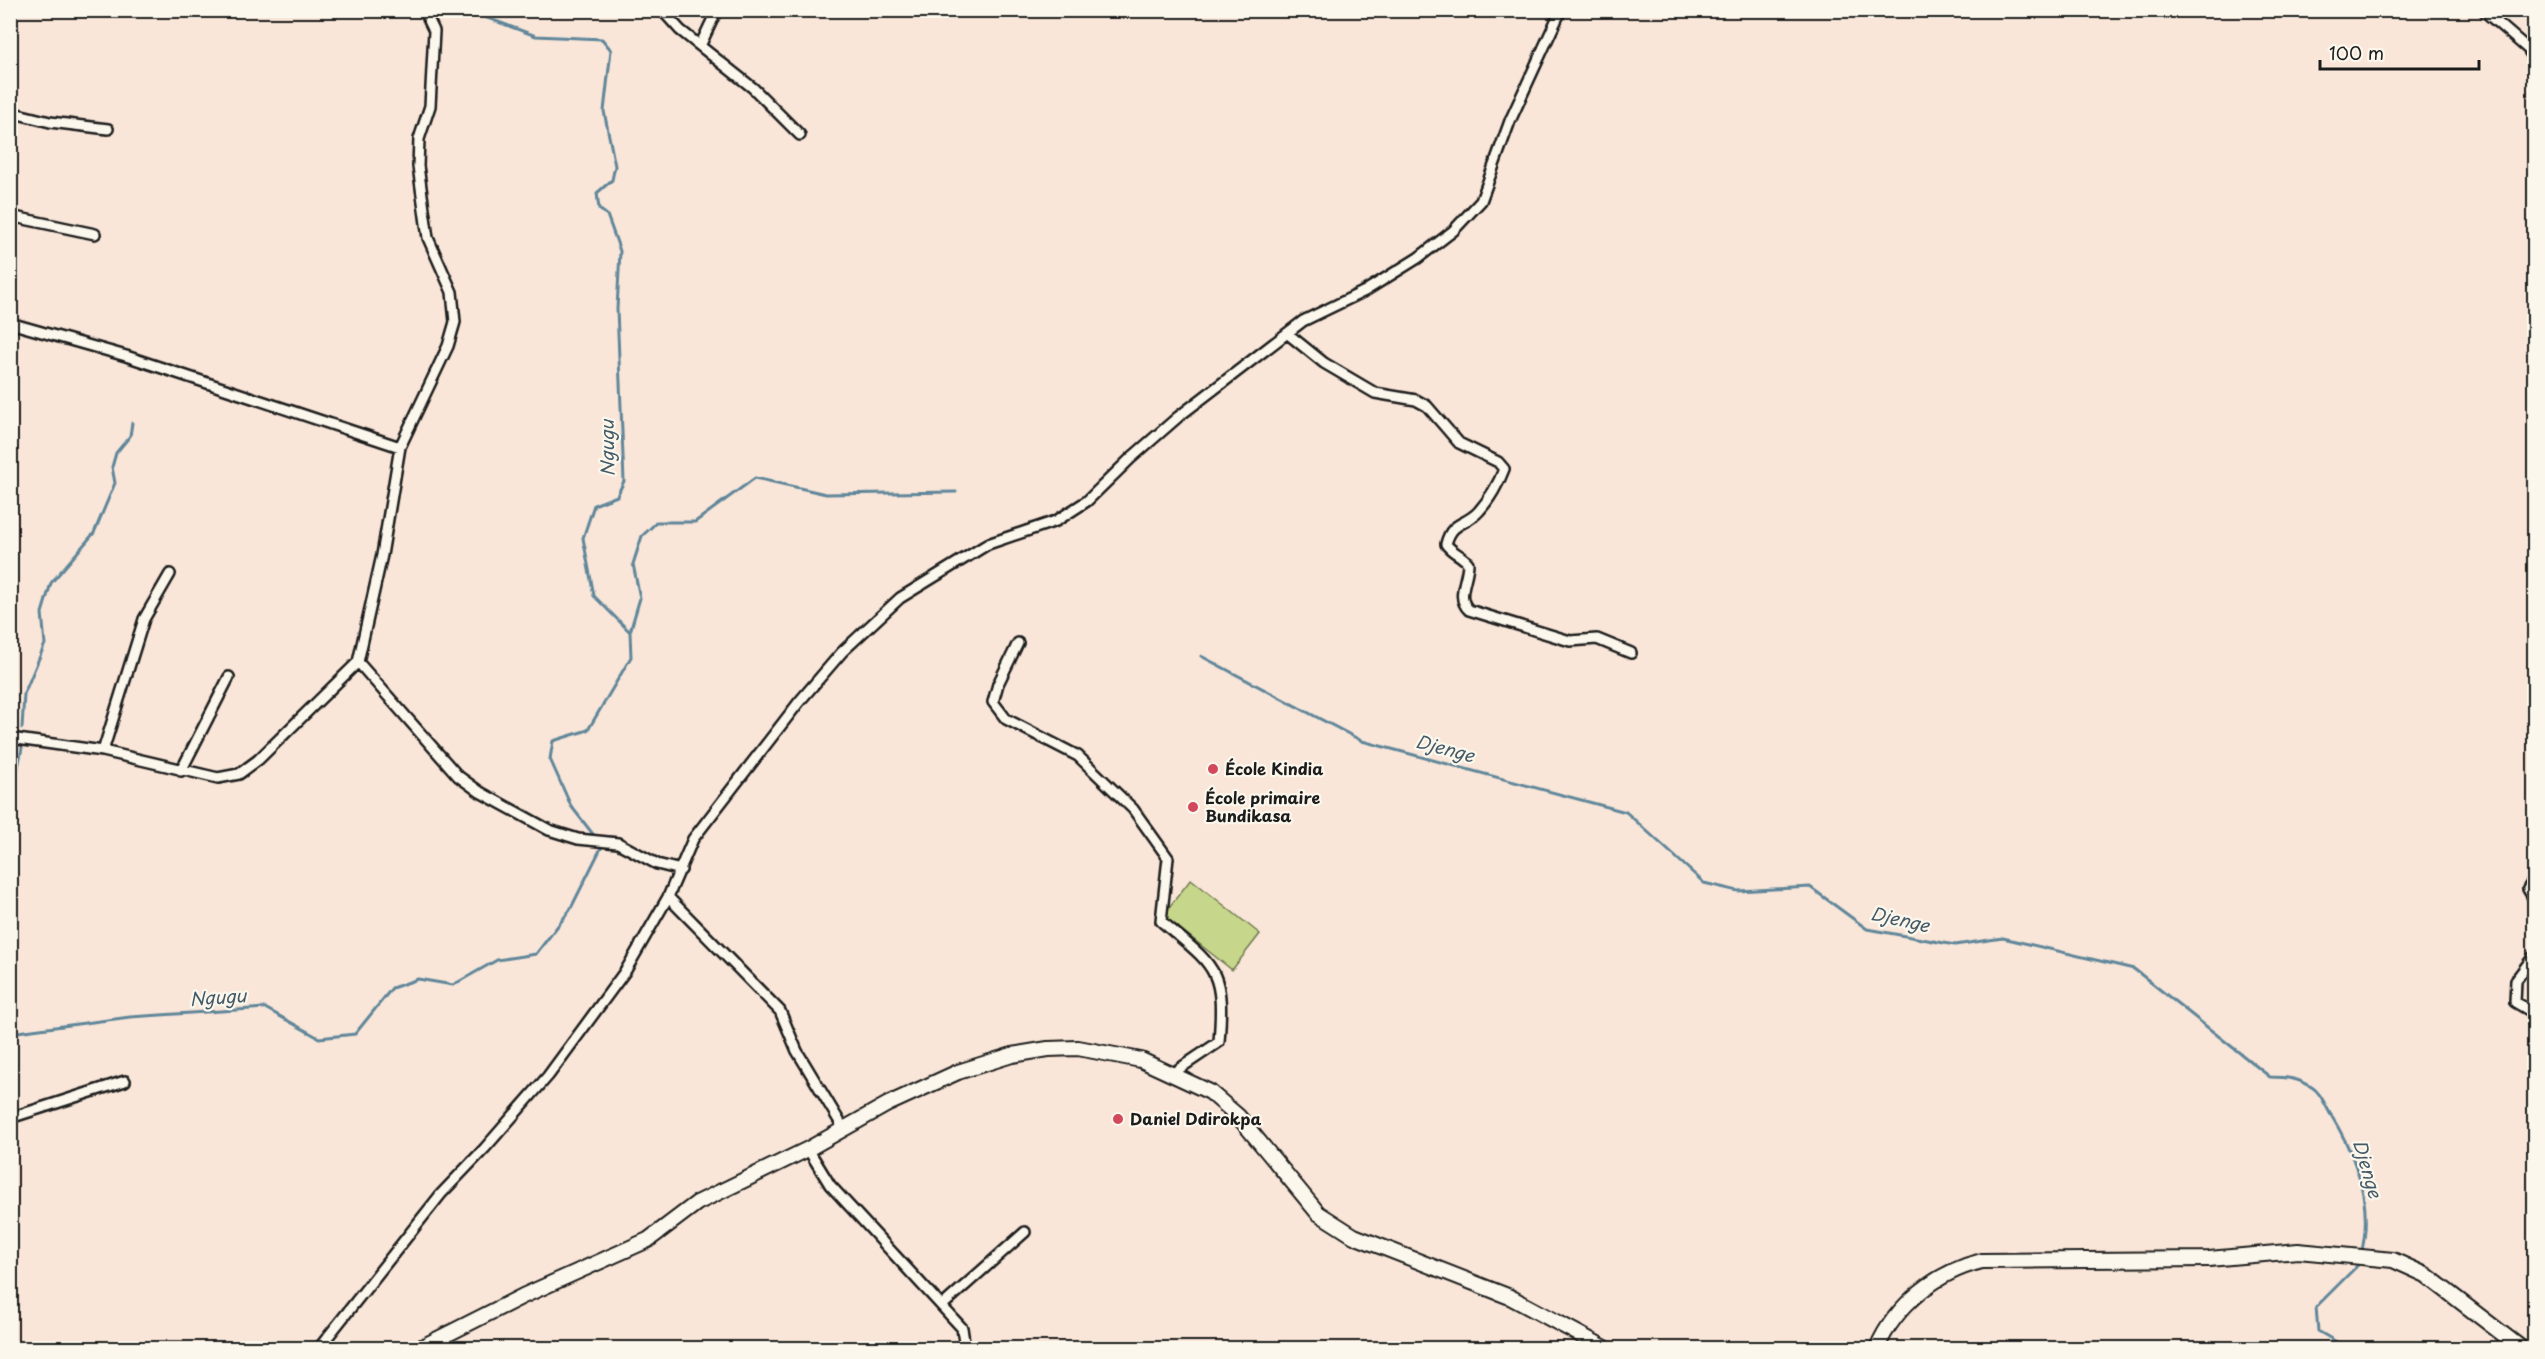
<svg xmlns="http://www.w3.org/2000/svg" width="2545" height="1359" font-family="'Playpen Sans',sans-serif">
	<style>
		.green { fill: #c6d68a; stroke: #717953; stroke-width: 1.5 }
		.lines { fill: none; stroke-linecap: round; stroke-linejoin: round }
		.stream { stroke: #60869a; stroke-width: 3 }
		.street-casing { stroke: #1c1c1c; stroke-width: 14 }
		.secondary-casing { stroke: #1c1c1c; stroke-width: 18 }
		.street { stroke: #fbf7ec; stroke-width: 9 }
		.secondary { stroke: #fbf7ec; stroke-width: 14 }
		.poi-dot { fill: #d1495b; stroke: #fbf7ec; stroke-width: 2 }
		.labels { text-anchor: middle; stroke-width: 4.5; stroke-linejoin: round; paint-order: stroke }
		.poi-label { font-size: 16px; font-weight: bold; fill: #1c1c1c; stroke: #fbf7ec; text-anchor: start }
		.water-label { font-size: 18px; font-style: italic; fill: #445a66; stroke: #fbf7ec }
	</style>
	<rect width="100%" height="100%" fill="#f9e6d8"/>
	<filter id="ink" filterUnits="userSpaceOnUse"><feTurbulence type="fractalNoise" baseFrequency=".0167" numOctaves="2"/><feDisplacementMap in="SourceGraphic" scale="12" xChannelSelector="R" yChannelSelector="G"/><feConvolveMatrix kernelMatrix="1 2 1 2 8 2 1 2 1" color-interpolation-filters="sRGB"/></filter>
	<g filter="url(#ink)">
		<path class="green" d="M 1191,879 L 1260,934 L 1232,970 L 1163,915 Z"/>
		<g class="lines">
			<path class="stream" d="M 480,10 L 482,16 L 536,36 L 602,39 L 611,50 L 604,111 L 615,166 L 612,180 L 597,193 L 599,209 L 607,215 L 620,251 L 617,309 L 624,481 L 617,496 L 594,505 L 583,538 L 594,596 L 630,632
				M 1201,656 L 1362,741 L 1626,812 L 1704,883 L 1738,891 L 1810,887 L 1867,929 L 1955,945 L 2003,938 L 2134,969 L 2270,1077 C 2286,1077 2299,1078 2313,1088 C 2321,1093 2326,1107 2331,1115 C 2356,1156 2374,1205 2361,1254
				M 22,728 L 24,694 L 45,644 L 42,613 L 51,583 L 94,533 L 115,483 L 112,467 L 116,453 L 130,436 L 132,423
				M 10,806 L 22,748
				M 596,838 L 571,806 L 550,759 L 553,741 L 588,730 L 631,657 L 630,632 L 640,598 L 633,564 L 642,536 L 657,522 L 695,522 L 755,478 L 826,494 L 956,492
				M 10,1033 L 130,1017 L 265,1008 L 319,1038 L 355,1034 L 392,988 L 418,979 L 453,985 L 497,960 L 536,954 L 570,910 L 602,846 L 600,843
				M 2347,1348 L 2318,1331 L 2316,1307 L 2357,1266 L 2359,1260"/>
			<defs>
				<path id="street" d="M 662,10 L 680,30 L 753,88 L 800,135
					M 2483,10 L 2528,49 L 2534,58
					M 700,46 L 717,10
					M 10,112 L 50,122 L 108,129
					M 10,216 L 95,234
					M 10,323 L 126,356 L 400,447
					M 1288,334 L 1324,363 L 1375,393 L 1416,400 L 1427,406 L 1459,443 L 1498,462 L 1504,469 C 1499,483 1489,500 1479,511 C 1466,526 1452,520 1446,544 C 1452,553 1462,555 1468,563 C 1468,580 1455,597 1469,610 L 1570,641 L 1597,639 L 1631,653
					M 1018,643 L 998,684 L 993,702 L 1006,719 L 1078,756 L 1133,809 L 1168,858 L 1161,921 C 1215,967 1225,968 1219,1042 L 1173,1073
					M 358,662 L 458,776 L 480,792 L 549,830 L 578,839 L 618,843 L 657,864 L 681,870
					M 10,738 L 103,751 L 218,778 L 239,774 L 258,760 L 358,662 L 382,555 L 400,447 L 448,346 L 455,322 L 452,292 L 428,238 L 418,166 L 419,139 L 430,106 L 434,31 L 424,10
					M 103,751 L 144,619 L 170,574
					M 181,771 L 229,677
					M 2534,880 L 2528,889 L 2534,899
					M 668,897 L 780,1011 L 797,1051 L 844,1129
					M 2534,956 L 2516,980 L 2515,1002 L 2534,1013
					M 10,1118 L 125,1081
					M 808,1149 L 830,1185 L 962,1328 L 965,1348
					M 943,1305 L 1025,1232
					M 319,1348 L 441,1194 L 485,1148 L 548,1076 L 626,970 L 668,897 L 693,839 L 799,702 L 842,652 L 900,598 L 988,544 L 1056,521 L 1087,501 L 1131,458 L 1178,417 L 1303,321 L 1365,291 L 1418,258 L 1453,231 L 1481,201 L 1510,121 L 1561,10"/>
				<path id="secondary" d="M 420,1348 L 523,1296 L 648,1240 L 697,1203 L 808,1149 L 888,1104 L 958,1072 L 1012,1055 L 1048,1049 L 1078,1048 L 1141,1060 L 1210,1092 L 1238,1116 L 1318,1213 L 1354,1236 L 1510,1297 L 1605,1348
					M 1877,1348 C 1896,1304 1937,1272 1982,1261 L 2209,1259 L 2298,1251 L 2393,1260 L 2426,1275 L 2521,1348"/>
			</defs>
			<use href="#street" class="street-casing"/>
			<use href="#secondary" class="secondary-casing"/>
			<use href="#street" class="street"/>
			<use href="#secondary" class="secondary"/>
		</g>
	</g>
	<g class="poi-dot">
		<circle cx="1213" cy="769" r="6"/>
		<circle cx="1193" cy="807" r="6"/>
		<circle cx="1118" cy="1119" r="6"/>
	</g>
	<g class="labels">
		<g class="poi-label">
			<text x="1225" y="775">École Kindia</text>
			<text x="1205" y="804">École primaire<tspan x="1205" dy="18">Bundikasa</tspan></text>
			<text x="1130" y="1125">Daniel Ddirokpa</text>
		</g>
		<g class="water-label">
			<text transform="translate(608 448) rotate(-91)" y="6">Ngugu</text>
			<text transform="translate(1445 749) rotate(15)" y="6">Djenge</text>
			<text transform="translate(1900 920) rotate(13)" y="6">Djenge</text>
			<text transform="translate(218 998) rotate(-4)" y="6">Ngugu</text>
			<text transform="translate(2367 1169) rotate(74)" y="6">Djenge</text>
		</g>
	</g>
	<rect width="2545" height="1359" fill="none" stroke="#fbf7ec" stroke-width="36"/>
	<rect x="18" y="18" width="2509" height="1323" fill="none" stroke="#1c1c1c" stroke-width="2" filter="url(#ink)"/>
	<path d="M2320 60v9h159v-9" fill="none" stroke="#1c1c1c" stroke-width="3"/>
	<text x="2329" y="60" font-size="18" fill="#1c1c1c" stroke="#fbf7ec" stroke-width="4.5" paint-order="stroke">100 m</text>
</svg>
